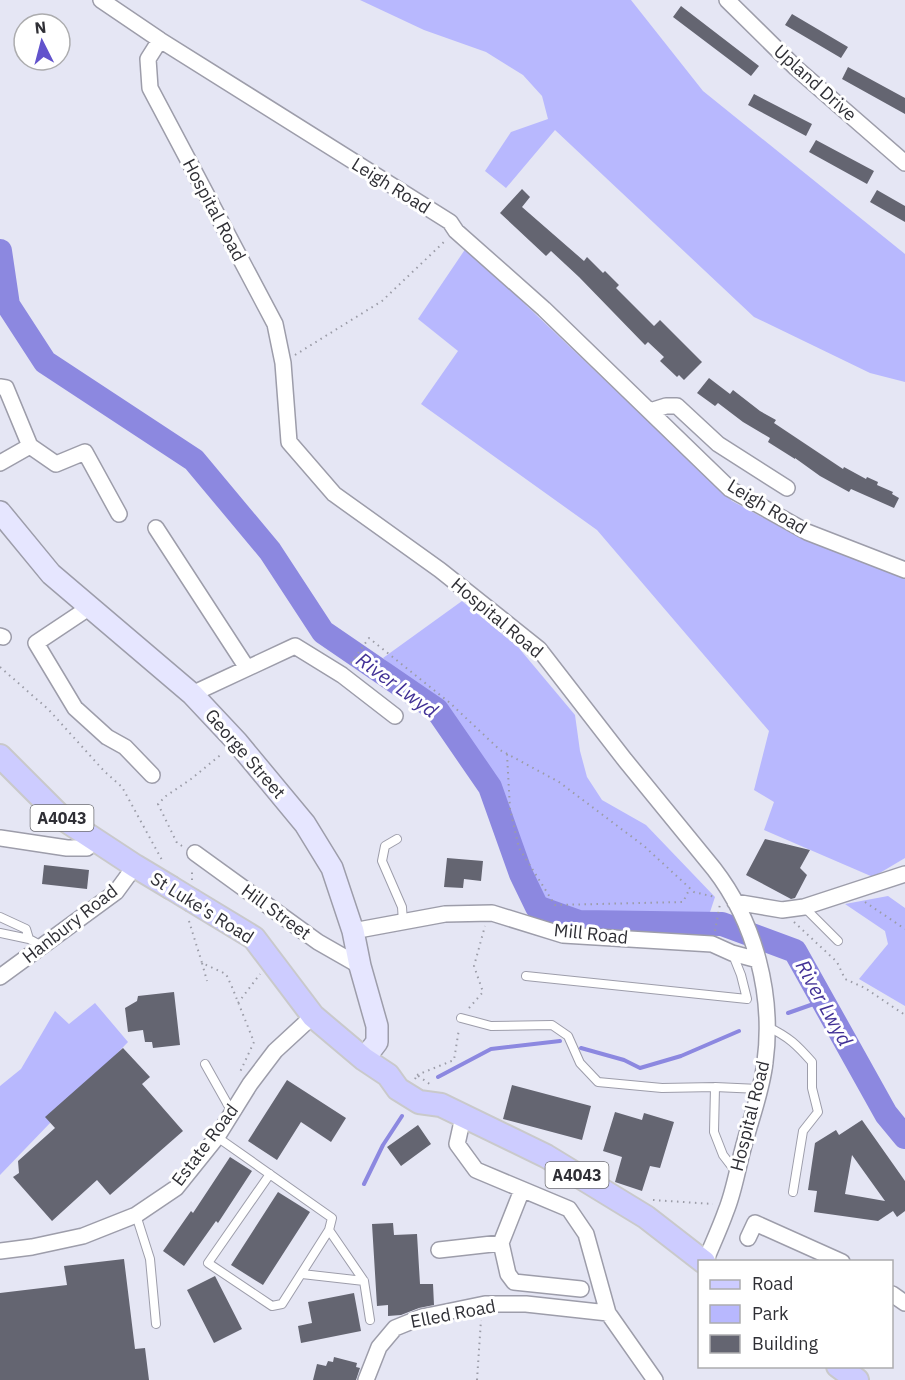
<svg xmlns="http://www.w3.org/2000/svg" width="905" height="1380" font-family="'IBM Plex Sans',sans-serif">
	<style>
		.green { fill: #b8b8fe }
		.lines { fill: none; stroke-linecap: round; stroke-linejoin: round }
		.stream { stroke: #8c88e0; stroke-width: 4 }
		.river { stroke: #8c88e0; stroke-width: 24 }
		.building { fill: #646571; fill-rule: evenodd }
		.service-casing { stroke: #9d9daa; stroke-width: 10 }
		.minor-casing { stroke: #9d9daa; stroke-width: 18 }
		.secondary-casing { stroke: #9d9daa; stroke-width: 24 }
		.primary-casing { stroke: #c9c9ca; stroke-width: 26 }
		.path { stroke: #9b9ca7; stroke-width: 2; stroke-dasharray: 1.5 4.5; stroke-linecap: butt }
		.service { stroke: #fff; stroke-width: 8 }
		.minor { stroke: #fff; stroke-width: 15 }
		.secondary { stroke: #e6e6ff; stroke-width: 21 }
		.primary { stroke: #cdccff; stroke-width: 22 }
		.primary-bridge-casing { stroke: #c9c9ca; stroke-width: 26; stroke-linecap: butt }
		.primary-bridge { stroke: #cdccff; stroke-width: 22 }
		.labels { text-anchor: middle; stroke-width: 6; stroke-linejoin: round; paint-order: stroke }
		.shield { fill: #fff; stroke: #6d6d72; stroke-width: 1.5 }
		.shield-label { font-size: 16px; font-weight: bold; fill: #2f2f35 }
		.street-label { font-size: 18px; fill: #2f2f35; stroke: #fff }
		.water-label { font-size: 20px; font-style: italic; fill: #423196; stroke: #fff }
	</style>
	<rect width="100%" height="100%" fill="#e5e6f4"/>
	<path class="green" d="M 360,0 L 631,0 L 703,91 L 905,254 L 905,382 L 870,373 L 754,317 L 555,130 L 506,188 L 485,171 L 511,132 L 548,119 L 542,96 L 523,75 L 486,52 L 424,30 Z
		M 466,248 L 732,501 L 803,539 L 905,577 L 905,858 L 873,877 L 764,830 L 774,802 L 754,790 L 769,731 L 597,530 L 421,404 L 458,351 L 418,319 Z
		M 462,601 L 518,647 L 575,715 L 580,751 L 587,777 L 602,800 L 646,825 L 715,897 L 710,912 L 563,912 L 542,899 L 516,850 L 500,791 L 458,721 L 383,658 Z
		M 888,896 L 905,908 L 905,1006 L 859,979 L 888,944 L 885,931 L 845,904 Z
		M 95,1003 L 128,1042 L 0,1175 L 0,1086 L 21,1069 L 55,1011 L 69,1024 Z"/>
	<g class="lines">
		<path class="stream" d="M 788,1013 L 822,1001
			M 581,1048 L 624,1060 L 640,1068 L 681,1056 L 739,1031
			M 438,1077 L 491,1049 L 560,1041
			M 364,1184 L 383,1145 L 402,1116"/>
		<path class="river" d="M 0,251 L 8,305 L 45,362 L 194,460 L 270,551 L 323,632 L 437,710 L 490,787 L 521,874 L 537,907 L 579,922 L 722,924 L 795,951 L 886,1114 L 905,1137"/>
	</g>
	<path class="building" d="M 681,6 L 759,66 L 751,76 L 673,17 Z
		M 792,14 L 848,47 L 841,58 L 785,25 Z
		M 848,67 L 905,98 L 905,114 L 842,79 Z
		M 754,94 L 812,124 L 806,136 L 748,105 Z
		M 816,140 L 874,171 L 867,184 L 809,152 Z
		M 522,189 L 530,197 L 522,207 L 584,261 L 587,257 L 603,273 L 605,271 L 619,285 L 616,288 L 654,326 L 660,320 L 702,362 L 684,380 L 679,375 L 677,377 L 660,361 L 664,357 L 648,342 L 645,345 L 579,277 L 551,251 L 546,256 L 500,213 Z
		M 877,190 L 905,206 L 905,222 L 870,202 Z
		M 709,378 L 730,394 L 733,390 L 760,411 L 776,420 L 774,423 L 843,469 L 844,467 L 866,479 L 867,477 L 878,482 L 877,485 L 893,492 L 892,494 L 899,498 L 894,508 L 851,489 L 849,492 L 820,476 L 795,458 L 795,459 L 768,442 L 770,438 L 743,422 L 718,403 L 715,406 L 697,393 Z
		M 765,839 L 810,850 L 800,868 L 807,875 L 795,898 L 791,899 L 746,875 Z
		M 447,858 L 483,861 L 481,881 L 464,879 L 463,888 L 444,887 Z
		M 44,865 L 89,870 L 87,889 L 42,884 Z
		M 174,992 L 180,1045 L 153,1048 L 152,1042 L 145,1042 L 143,1030 L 128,1032 L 125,1008 L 137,1001 L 138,996 Z
		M 123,1048 L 150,1077 L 142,1084 L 183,1131 L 110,1195 L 97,1180 L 52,1221 L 13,1177 L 19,1173 L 18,1161 L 55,1128 L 45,1117 Z
		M 287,1080 L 346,1118 L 331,1142 L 301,1122 L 277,1160 L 248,1141 Z
		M 512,1085 L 591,1106 L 582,1140 L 503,1119 Z
		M 615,1112 L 642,1120 L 644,1113 L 674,1122 L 660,1168 L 650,1166 L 642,1191 L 615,1182 L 622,1157 L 603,1151 Z
		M 862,1120 L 905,1181 L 905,1211 L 897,1217 L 893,1211 L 878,1221 L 814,1212 L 817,1191 L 808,1190 L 815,1143 L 836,1130 L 839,1135 ZM 852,1155 L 885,1201 L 845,1194 Z
		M 418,1125 L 431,1144 L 401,1166 L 387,1147 Z
		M 230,1157 L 252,1171 L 218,1223 L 216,1221 L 184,1266 L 163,1251 L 191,1211 L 193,1213 Z
		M 278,1192 L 310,1212 L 263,1285 L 231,1265 Z
		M 393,1223 L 394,1235 L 417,1234 L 420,1284 L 433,1284 L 434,1305 L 419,1308 L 401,1315 L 388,1316 L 388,1305 L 377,1306 L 372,1224 Z
		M 124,1259 L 135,1349 L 145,1348 L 149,1380 L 0,1380 L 0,1293 L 67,1285 L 64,1266 Z
		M 215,1276 L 242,1329 L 214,1343 L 187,1290 Z
		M 354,1293 L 361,1331 L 301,1343 L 298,1326 L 312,1323 L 308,1302 Z
		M 334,1357 L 357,1363 L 356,1367 L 360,1368 L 356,1380 L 313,1380 L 317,1364 L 326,1366 L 328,1361 L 333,1362 Z"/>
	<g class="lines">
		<defs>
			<path id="service" d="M 397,839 L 385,846 L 382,861 L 402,907 L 403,922
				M 804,907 L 838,941
				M 0,917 L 26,929 L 29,939
				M 0,933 L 29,939 L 42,946
				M 526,976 L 747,999 L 741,975 L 733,955
				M 461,1018 L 491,1026 L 552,1025 L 568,1036 L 580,1063 L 598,1082 L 662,1088 L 715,1087 L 759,1089
				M 768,1027 C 789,1037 797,1045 812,1062 L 812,1088 L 818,1112 L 803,1131 L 793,1192
				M 205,1064 L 232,1112
				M 715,1087 L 714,1132 L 723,1155 L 736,1172
				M 217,1137 L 332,1218 L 329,1230 L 364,1281 L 370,1320
				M 270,1174 L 208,1263 L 272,1306 L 282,1304 L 329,1230
				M 136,1215 L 150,1259 L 156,1324
				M 302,1274 L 364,1281"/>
			<path id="minor" d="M 101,0 L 160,40 L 450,222 L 456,231 L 544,309 L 730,489 L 807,532 L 905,570
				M 727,0 L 796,68 L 905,163
				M 160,40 L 148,59 L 150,88 L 275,324 L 283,363 L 289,442 L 334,494 L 440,570 L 539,649 L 625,760 L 714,869 C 755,922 774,995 765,1062 C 762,1090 751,1118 744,1145 C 738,1166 734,1192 726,1211 C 720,1228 712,1245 705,1262
				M 0,387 L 6,388 L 30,446 L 0,463
				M 650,411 L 666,406 L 677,406 L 718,444 L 787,488
				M 30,446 L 56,464 L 85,452 L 119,514
				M 156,528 L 247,668
				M 90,607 L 36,643 L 75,708 L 107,737 L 125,747 L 152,775
				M 0,636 L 3,637
				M 192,694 L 295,646 L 342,675 L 395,716
				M 0,838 L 67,848 L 87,848 L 96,840
				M 195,853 L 318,942 L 360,966
				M 735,902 L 782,910 L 804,907 L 905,874
				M 353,931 L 445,914 L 492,913 L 563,935 L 712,944 L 732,953 L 758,960
				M 0,977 L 116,892 L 135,866
				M 463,1117 L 457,1144 L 476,1170 L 569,1209 L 586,1234 L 608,1313 L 655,1380
				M 522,1190 L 501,1243 L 508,1274 L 514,1282 L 581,1289
				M 748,1238 L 755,1223 L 842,1262
				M 439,1250 L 501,1243
				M 0,1251 L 32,1247 L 83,1236 L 136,1215 L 176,1188 L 217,1137 L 250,1084 L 275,1051 L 313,1016
				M 892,1294 L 905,1303
				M 366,1380 L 379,1347 L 395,1328 L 422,1317 L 485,1304 L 526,1304 L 608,1313"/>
			<path id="secondary" d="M 0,512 L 51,574 L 192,694 L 237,742 L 305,824 L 332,868 L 353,931 L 360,966 L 377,1026 L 377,1042 L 364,1059"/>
			<path id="primary" d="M 0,756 L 62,818 L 135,866 L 170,887
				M 193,901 L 254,938 L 313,1016 L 364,1059 L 388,1075 L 398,1089 L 419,1102 L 441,1105 L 546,1156 L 646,1217 L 704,1262
				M 838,1366 L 857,1380"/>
		</defs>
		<use href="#service" class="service-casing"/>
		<use href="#minor" class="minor-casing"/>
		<use href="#secondary" class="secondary-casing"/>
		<use href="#primary" class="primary-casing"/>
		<path class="path" d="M 295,355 L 382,301 L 445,241
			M 351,663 L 369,638 L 450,703 L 500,750 L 559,782 L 644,846 L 694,892 L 715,897
			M 0,667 L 49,710 L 104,771 L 122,787 L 162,860
			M 507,754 L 510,809 L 519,848 L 555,905 L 683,902 L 690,888
			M 182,846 L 177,843 L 158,804 L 166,796 L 191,779 L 223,753
			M 192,880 L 192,868
			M 865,902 L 905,929
			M 189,921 L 202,963 L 226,974 L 232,987 L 254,1042 L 240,1072
			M 794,922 L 837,962 L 845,979 L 865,988 L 905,1015
			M 715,931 L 720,904
			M 202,963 L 207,981
			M 238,1003 L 260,974
			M 469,1008 L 483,992 L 474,966 L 485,926
			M 417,1075 L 454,1060 L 459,1029
			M 415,1079 L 417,1075 L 431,1085
			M 653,1200 L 713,1204
			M 477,1380 L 481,1320"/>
		<use href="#service" class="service"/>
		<use href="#minor" class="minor"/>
		<use href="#secondary" class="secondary"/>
		<use href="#primary" class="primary"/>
		<defs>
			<path id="primary-bridge" d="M 170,887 L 193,901"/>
		</defs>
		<use href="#primary-bridge" class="primary-bridge-casing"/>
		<use href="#primary-bridge" class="primary-bridge"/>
	</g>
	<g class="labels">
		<g class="shield">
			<rect x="30.5" y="805" width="63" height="26" rx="4.5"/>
			<rect x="545.5" y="1162" width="63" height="26" rx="4.5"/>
		</g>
		<g class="shield-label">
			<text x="62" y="824">A4043</text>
			<text x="577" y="1181">A4043</text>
		</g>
		<g class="street-label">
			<text transform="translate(815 83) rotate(42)" y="6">Upland Drive</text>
			<text transform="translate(391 186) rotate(32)" y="6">Leigh Road</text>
			<text transform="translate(214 210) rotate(62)" y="6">Hospital Road</text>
			<text transform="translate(767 507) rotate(31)" y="6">Leigh Road</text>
			<text transform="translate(497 618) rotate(40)" y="6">Hospital Road</text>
			<text transform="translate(245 754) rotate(49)" y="6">George Street</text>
			<text transform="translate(202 908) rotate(32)" y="6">St Luke's Road</text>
			<text transform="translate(276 912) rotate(36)" y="6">Hill Street</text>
			<text transform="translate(70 924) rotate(-38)" y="6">Hanbury Road</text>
			<text transform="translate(591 934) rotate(6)" y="6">Mill Road</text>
			<text transform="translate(750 1116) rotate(-76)" y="6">Hospital Road</text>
			<text transform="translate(205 1145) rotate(-53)" y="6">Estate Road</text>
			<text transform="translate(453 1314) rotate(-11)" y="6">Elled Road</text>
		</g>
		<g class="water-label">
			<text transform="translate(397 685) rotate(36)" y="7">River Lwyd</text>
			<text transform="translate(824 1003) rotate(61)" y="7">River Lwyd</text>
		</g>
	</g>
	<rect x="698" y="1260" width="195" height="108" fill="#ffffff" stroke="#acacae" stroke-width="1.5"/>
	<rect x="710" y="1280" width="30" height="9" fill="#cdccff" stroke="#acacae" stroke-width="1.5"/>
	<text x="752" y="1290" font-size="18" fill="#2f2f35">Road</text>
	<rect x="710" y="1305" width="30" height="18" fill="#b8b8fe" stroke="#acacae" stroke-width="1.5"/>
	<text x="752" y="1320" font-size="18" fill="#2f2f35">Park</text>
	<rect x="710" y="1335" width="30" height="18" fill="#646571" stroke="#acacae" stroke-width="1.5"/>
	<text x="752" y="1350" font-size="18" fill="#2f2f35">Building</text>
	<g transform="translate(42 42) rotate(354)"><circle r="28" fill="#ffffff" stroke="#acacae" stroke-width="1.5"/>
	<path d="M0-4.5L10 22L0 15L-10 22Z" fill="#6253cc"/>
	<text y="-9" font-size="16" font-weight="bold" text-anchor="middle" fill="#2f2f35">N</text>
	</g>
</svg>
